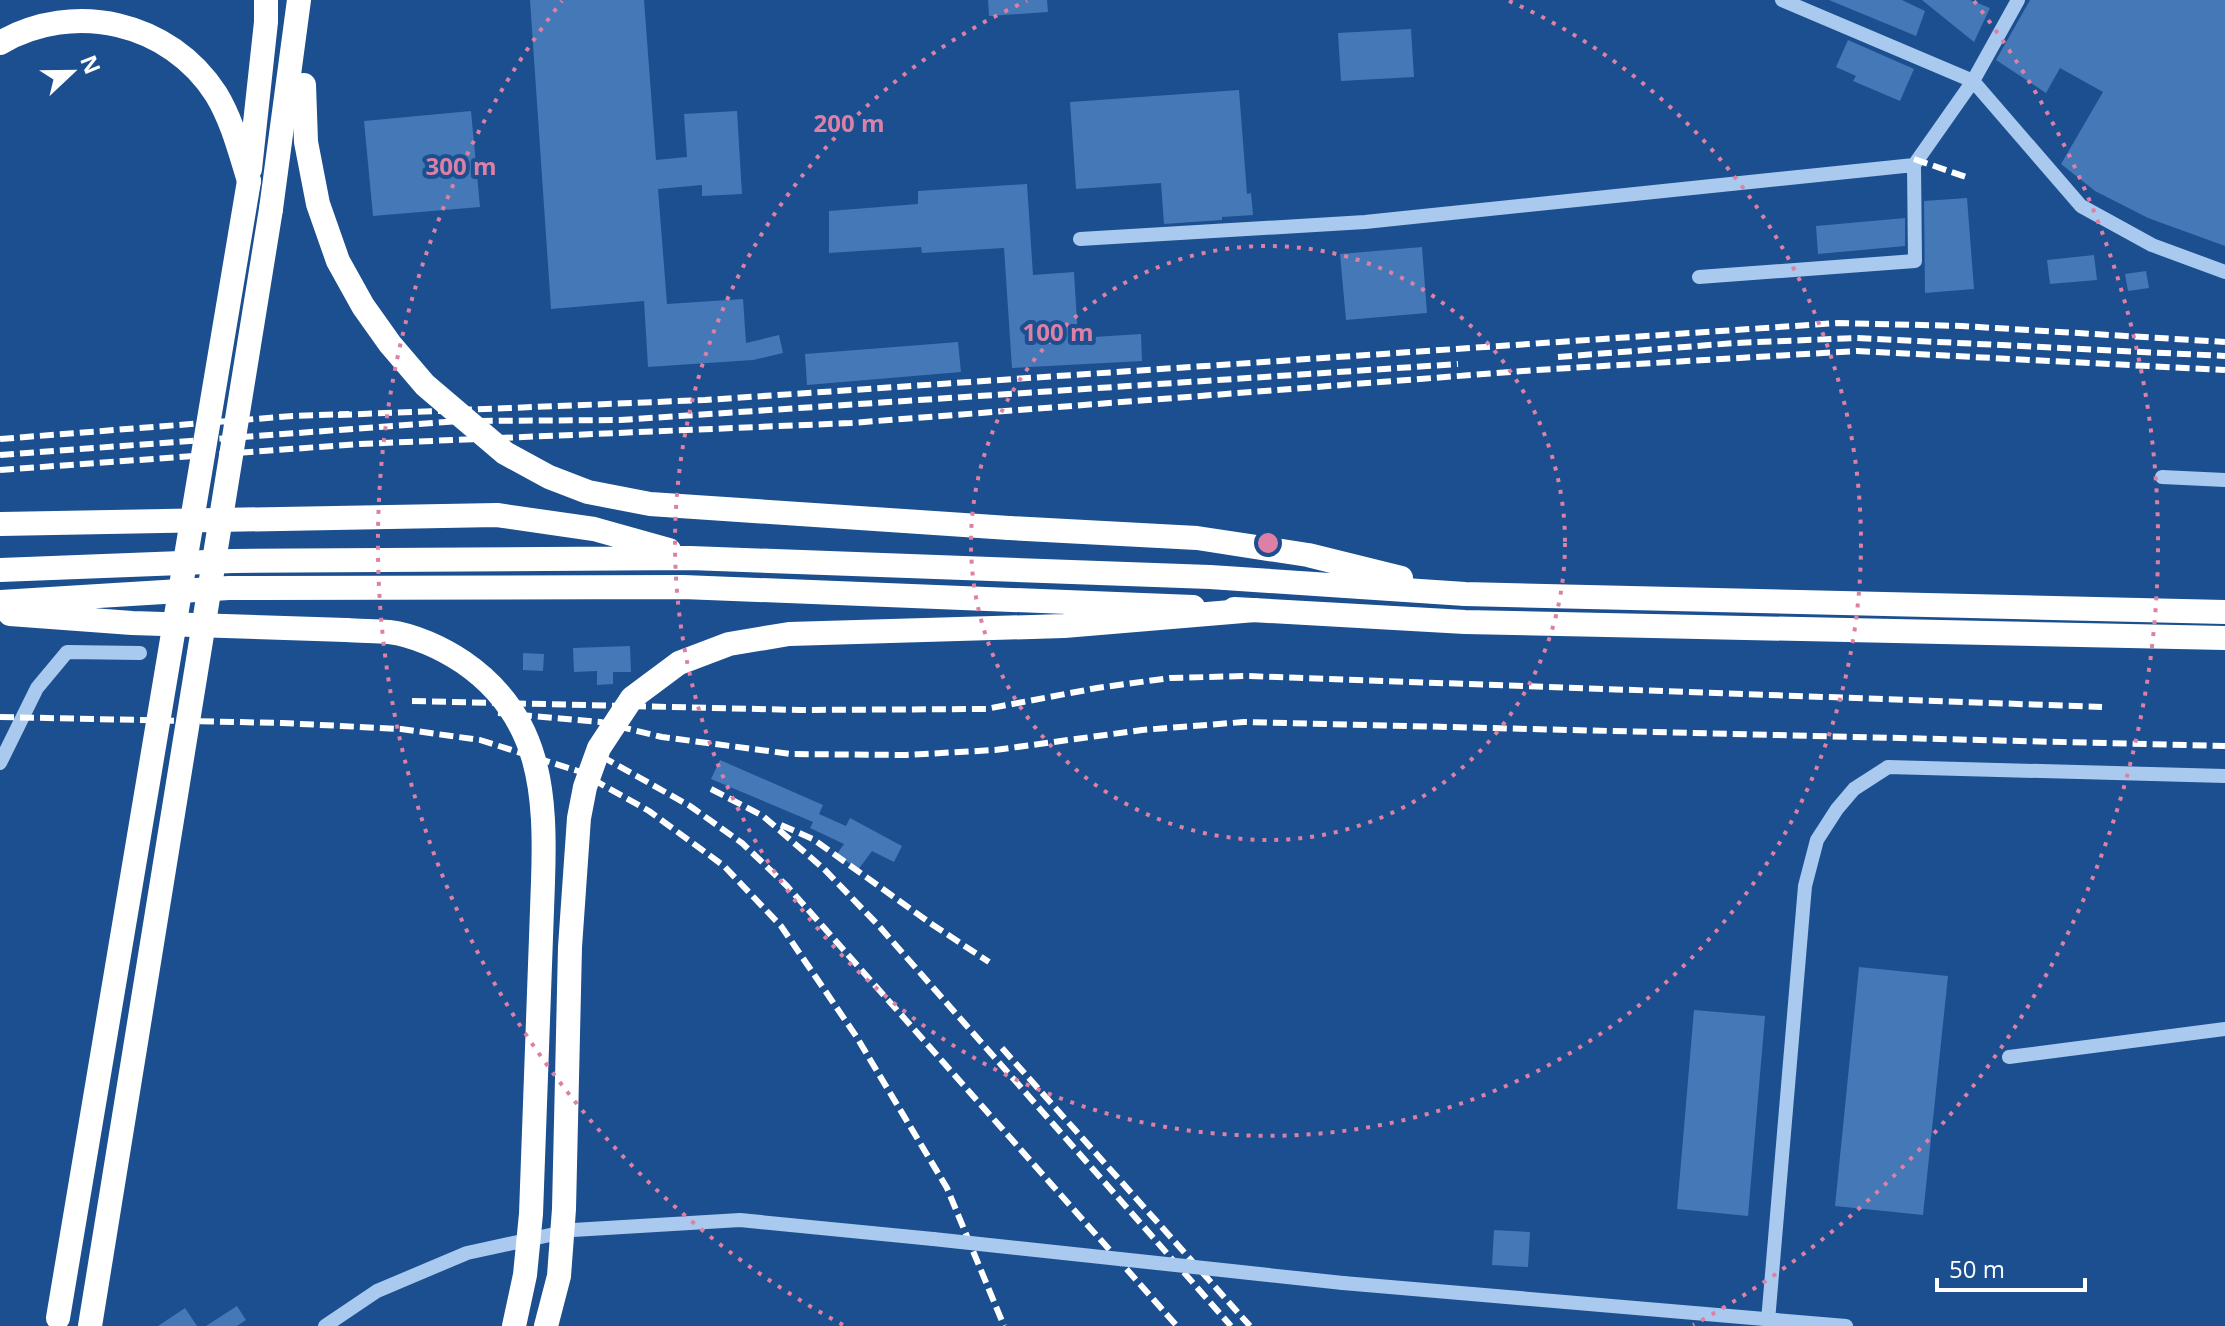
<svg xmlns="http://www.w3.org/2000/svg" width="2225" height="1326" font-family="'Open Sans',sans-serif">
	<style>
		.building { fill: #4478b7 }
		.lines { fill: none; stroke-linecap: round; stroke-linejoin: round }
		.minor { stroke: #a9c9ee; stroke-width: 14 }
		.highway { stroke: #fff; stroke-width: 24 }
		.rail { stroke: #fff; stroke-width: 6; stroke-dasharray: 14 6; stroke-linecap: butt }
		.minor-bridge { stroke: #a9c9ee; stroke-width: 14 }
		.highway-bridge { stroke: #fff; stroke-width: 24 }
		.ring { fill: none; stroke: #dd80a5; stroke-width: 4; stroke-dasharray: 4 8 }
		.centre { fill: #dd80a5; stroke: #1b4f8f; stroke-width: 4 }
		.ring-label { font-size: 24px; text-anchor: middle; font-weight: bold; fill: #dd80a5; stroke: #1b4f8f; stroke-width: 8; stroke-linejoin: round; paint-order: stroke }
	</style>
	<rect width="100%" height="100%" fill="#1b4f8f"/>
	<path class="building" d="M 530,0 L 644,0 L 656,160 L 687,157 L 684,114 L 737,111 L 742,194 L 702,196 L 702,185 L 658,189 L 667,304 L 743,299 L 746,343 L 779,335 L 783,353 L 753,360 L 648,367 L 644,301 L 551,309 Z
		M 988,0 L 1047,0 L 1048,12 L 989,16 Z
		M 1829,0 L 1902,0 L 1925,11 L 1916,36 Z
		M 1922,0 L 1970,0 L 1990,8 L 1974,42 Z
		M 2030,0 L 2225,0 L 2225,246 L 2148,218 L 2095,191 L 2061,164 L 2103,92 L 2060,68 L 2046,93 L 1996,60 Z
		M 1411,29 L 1414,77 L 1341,81 L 1338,33 Z
		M 1848,40 L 1914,69 L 1900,101 L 1853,81 L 1856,76 L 1836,67 Z
		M 1239,90 L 1247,194 L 1251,193 L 1253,215 L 1222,217 L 1222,220 L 1164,224 L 1161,183 L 1076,189 L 1070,102 Z
		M 471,111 L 480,207 L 373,216 L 364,121 Z
		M 1027,184 L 1033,275 L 1074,272 L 1078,338 L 1141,334 L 1142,361 L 1012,368 L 1004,248 L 922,253 L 921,247 L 829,253 L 829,211 L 918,204 L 918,191 Z
		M 1967,198 L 1974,289 L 1925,293 L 1924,201 Z
		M 1905,218 L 1905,246 L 1818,254 L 1816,226 Z
		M 1422,247 L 1427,313 L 1346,320 L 1340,254 Z
		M 2094,255 L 2097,280 L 2050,284 L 2047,260 Z
		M 2146,271 L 2149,288 L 2128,291 L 2125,274 Z
		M 958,342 L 961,372 L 807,385 L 805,354 Z
		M 630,646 L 631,672 L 613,672 L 613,684 L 597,685 L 597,671 L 574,672 L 573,648 Z
		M 523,653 L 544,654 L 543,671 L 523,670 Z
		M 720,760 L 823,805 L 819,814 L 846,826 L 850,818 L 902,846 L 894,862 L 872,851 L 858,870 L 837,854 L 844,844 L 810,828 L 813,822 L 711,779 Z
		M 1859,967 L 1948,976 L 1923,1215 L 1835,1206 Z
		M 1694,1010 L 1765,1016 L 1748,1216 L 1677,1209 Z
		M 1494,1230 L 1530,1232 L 1528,1267 L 1492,1265 Z
		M 237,1306 L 246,1320 L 237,1326 L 206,1326 Z
		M 185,1308 L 197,1326 L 158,1326 Z"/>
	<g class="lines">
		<path class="minor" d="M 2018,0 L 1973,81 L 2081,206 L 2152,245 L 2225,272
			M 1080,239 L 1365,222 L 1914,165
			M 1699,277 L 1915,261 L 1914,165 L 1973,81 L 1782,0
			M 2162,477 L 2225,480
			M 0,763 L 37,688 L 67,652 L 140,653
			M 2009,1057 L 2225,1029
			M 1343,1283 L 1846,1326
			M 1768,1321 L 1805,886 L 1817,840 L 1837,809 L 1854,789 L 1888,767 L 2225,776
			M 325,1326 L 377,1291 L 467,1253 L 573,1230 L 740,1220 L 933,1239"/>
		<path class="highway" d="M 0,43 C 74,0 170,22 216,94 C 232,120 240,152 249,181
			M 250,169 L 266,22 L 266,0
			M 271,209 L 299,0
			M 0,524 L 497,515 L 594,529 L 669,550
			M 1009,528 L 1197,538 L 1308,555 L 1401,578
			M 0,570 L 233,561 L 690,558 L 1210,577 L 1465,594 L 2225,612
			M 0,602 L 229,588 L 683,587 L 1193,607
			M 1234,609 L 1465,622 L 2225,638
			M 10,614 L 132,623 L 346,630"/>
		<path class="rail" d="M 1914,159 L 1969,178
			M 1558,357 L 1735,343 L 1857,338 L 2225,356
			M 338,415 L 705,400 L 1838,323 L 1962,326 L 2225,342
			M 0,439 L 293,416 L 349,414
			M 0,455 L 460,421 L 620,420 L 1458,364
			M 0,470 L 360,444 L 851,423 L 1536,370 L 1857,351 L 2225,370
			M 412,701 L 801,710 L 986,709 L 1097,688 L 1170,678 L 1246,676 L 2102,707
			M 498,713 L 600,722 L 662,737 L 791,754 L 906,755 L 995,750 L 1142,730 L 1244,722 L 2225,746
			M 0,717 L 282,723 L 401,729 L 480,740 L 578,771 L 649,811 L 724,866 L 781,926 L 856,1036 L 947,1188 L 1004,1326
			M 601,756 L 690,806 L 742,843 L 787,886 L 1177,1326
			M 711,789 L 763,816 L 824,869 L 878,925 L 1231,1326
			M 781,825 L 813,839 L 933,925 L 989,962
			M 1002,1048 L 1250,1326"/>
		<path class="minor-bridge" d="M 933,1239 L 1343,1283"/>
		<path class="highway-bridge" d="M 304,85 L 306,142 L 318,204 L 338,261 L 363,306 L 390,344 L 425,385 L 505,453 L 549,477 L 588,492 L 650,504 L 1009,528
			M 346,630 C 360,631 375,631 389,632 C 414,635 442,648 463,662 C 542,716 546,794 543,882 L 531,1214 L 525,1275 L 514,1326
			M 58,1318 L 249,181
			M 90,1326 L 271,209
			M 546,1326 L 559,1276 L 564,1209 L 570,947 L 579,818 L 585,787 L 599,748 L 632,698 L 679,663 L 729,644 L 789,634 L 1064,626 L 1255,610"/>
	</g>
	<g class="ring">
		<circle cx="1268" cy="543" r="297"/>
		<path d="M1509 1A593 593 0 1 1 1027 1"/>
		<path d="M843 1325A890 890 0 0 1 562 1M1974 1A890 890 0 0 1 1693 1325"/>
	</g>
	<circle cx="1268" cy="543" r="12" class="centre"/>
	<g class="ring-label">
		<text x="849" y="132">200 m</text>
		<text x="461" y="175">300 m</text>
		<text x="1058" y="341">100 m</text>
	</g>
	<g transform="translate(72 72) rotate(68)" stroke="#1b4f8f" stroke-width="6" paint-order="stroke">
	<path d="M0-6L14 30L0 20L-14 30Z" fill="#ffffff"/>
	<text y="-12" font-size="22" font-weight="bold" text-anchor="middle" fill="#ffffff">N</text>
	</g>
	<path d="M1937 1278v12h148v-12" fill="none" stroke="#ffffff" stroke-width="4"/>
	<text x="1949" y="1278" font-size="24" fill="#ffffff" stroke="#1b4f8f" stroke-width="6" paint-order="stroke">50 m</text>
</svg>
